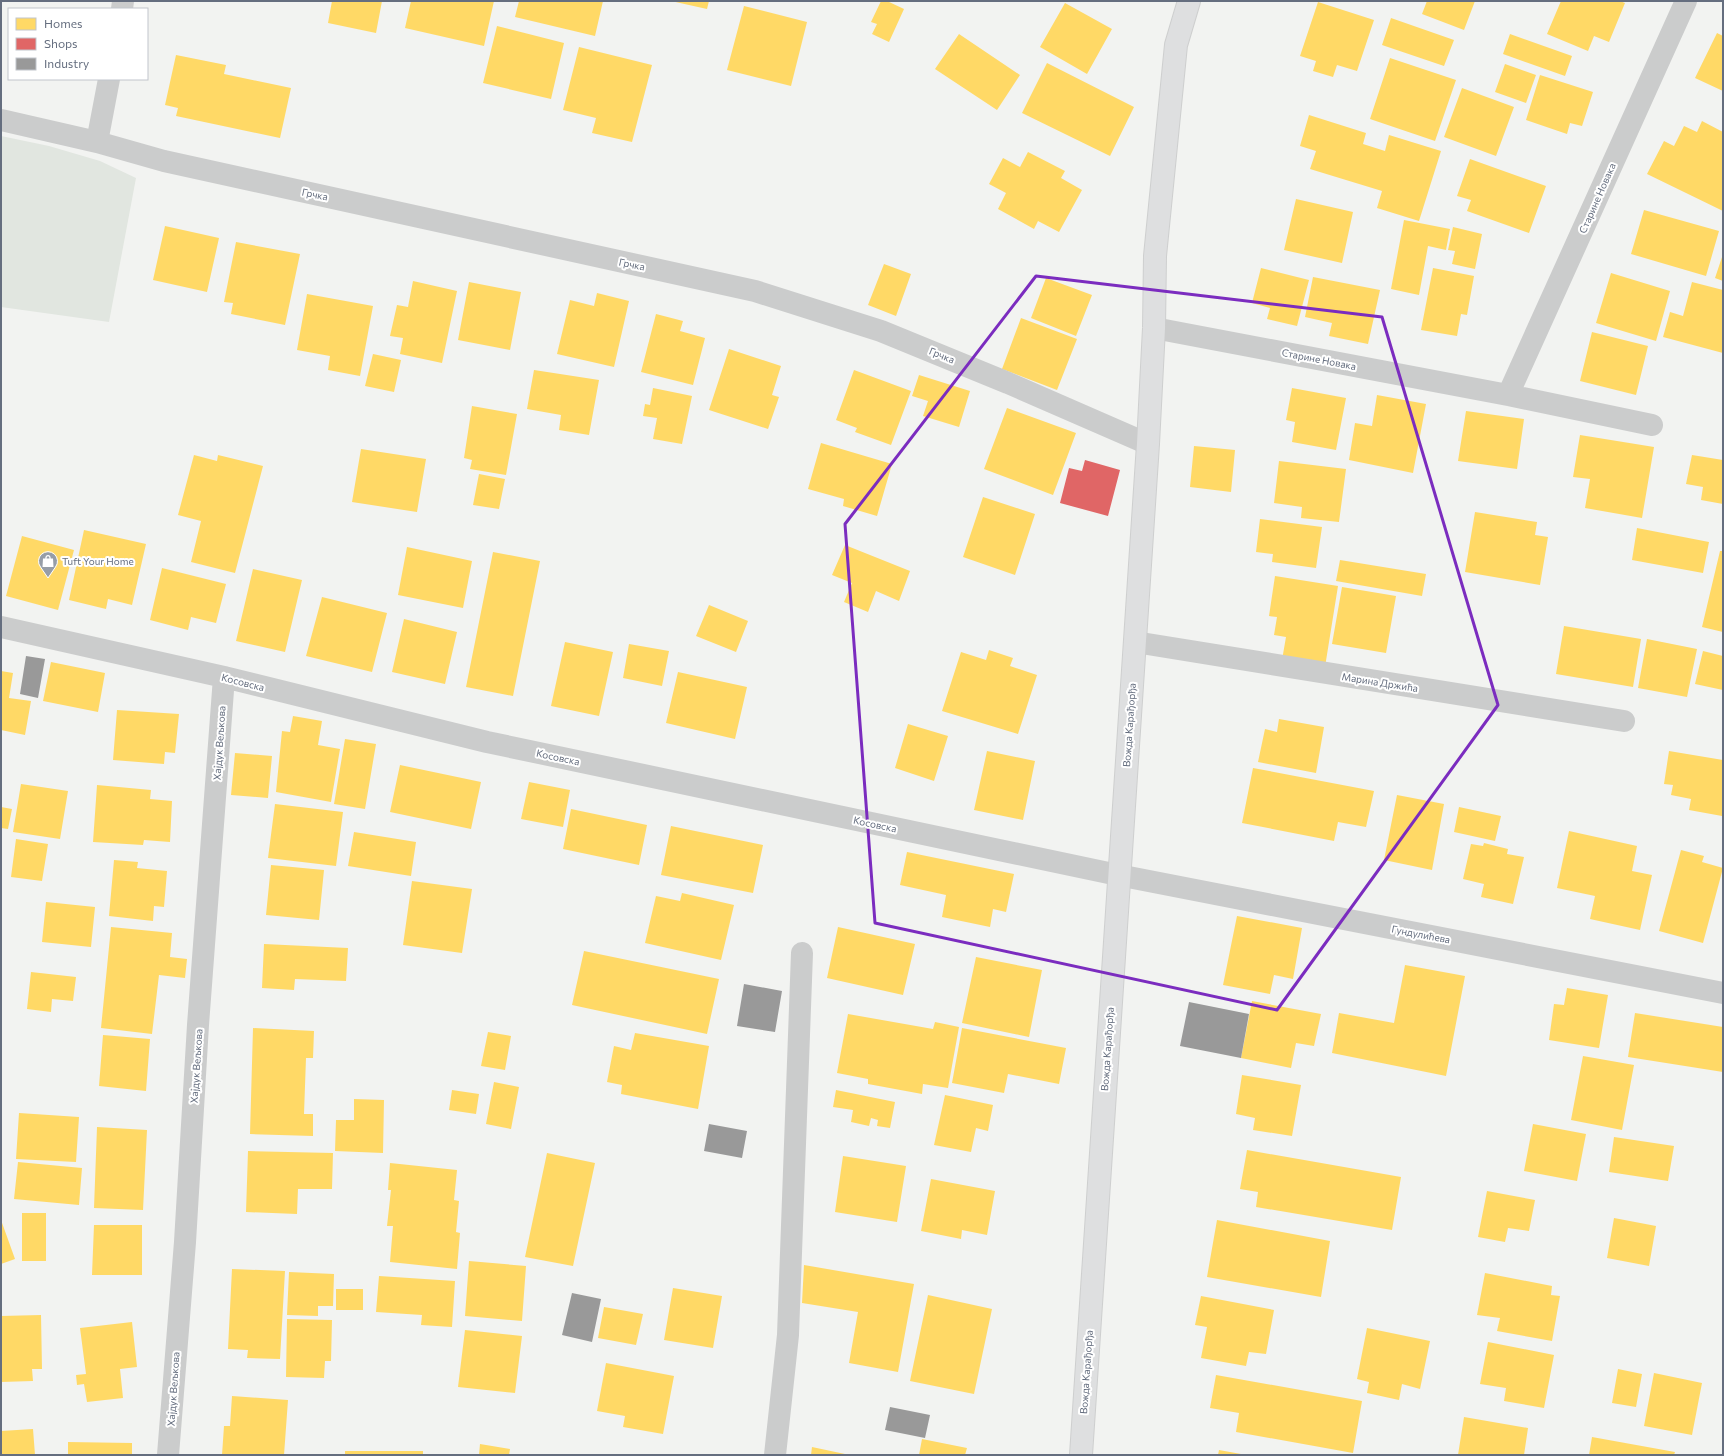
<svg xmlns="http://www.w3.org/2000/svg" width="1724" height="1456" font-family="Commissioner,sans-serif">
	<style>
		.green { fill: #e1e6e0 }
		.homes { fill: #ffd966 }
		.shops { fill: #e06666 }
		.industry { fill: #999 }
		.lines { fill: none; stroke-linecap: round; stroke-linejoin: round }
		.major-casing { stroke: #cecfcf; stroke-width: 24 }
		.minor { stroke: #cbcccc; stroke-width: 22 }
		.major { stroke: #dedfe0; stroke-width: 22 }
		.marked { fill: none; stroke: #7b2cbf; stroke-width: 3; stroke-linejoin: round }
		.labels { text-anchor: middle; stroke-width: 4; stroke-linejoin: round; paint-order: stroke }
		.street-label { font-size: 10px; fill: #656e7f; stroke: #fff }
		.poi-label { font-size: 10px; fill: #656e7f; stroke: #fff; text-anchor: start }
	</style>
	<rect width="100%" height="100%" fill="#f2f3f1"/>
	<path class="green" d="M 1,136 L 49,146 L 100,161 L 136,178 L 109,322 L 1,307 Z"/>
	<path class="homes" d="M 332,1 L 382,1 L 376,33 L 328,23 Z
		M 411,1 L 494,1 L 484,46 L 405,28 Z
		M 519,1 L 603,1 L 595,36 L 515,17 Z
		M 671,1 L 709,1 L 707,9 Z
		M 881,1 L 887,1 L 904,9 L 889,42 L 872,34 L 877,24 L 871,22 Z
		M 1427,1 L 1475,1 L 1464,30 L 1422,14 Z
		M 1561,1 L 1620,1 L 1625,3 L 1609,42 L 1594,36 L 1588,51 L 1547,34 Z
		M 1318,2 L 1374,20 L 1357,71 L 1337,65 L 1333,77 L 1313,71 L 1316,61 L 1300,56 Z
		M 1065,3 L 1112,29 L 1087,74 L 1040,47 Z
		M 744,6 L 807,22 L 791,86 L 727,70 Z
		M 1391,18 L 1454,40 L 1444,66 L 1382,45 Z
		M 497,26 L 564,43 L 551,99 L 483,83 Z
		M 1717,33 L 1723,36 L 1723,91 L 1695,78 Z
		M 959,34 L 1020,75 L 997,110 L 935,69 Z
		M 1510,34 L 1572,56 L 1565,76 L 1503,54 Z
		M 579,47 L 652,65 L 632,142 L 592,133 L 596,118 L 563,110 Z
		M 176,55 L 226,65 L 224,74 L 291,88 L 280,138 L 176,116 L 178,108 L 165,105 Z
		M 1390,58 L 1456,80 L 1435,141 L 1370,119 Z
		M 1047,63 L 1134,107 L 1110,156 L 1022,113 Z
		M 1505,64 L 1536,75 L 1526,103 L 1495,92 Z
		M 1540,75 L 1593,92 L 1582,126 L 1570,123 L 1567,134 L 1526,120 Z
		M 1462,88 L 1514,107 L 1496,156 L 1444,137 Z
		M 1309,115 L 1366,133 L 1363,144 L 1385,151 L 1389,135 L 1441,151 L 1419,221 L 1377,208 L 1382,191 L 1310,169 L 1316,151 L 1300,146 Z
		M 1702,121 L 1723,132 L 1723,211 L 1647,174 L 1664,141 L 1674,146 L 1684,126 L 1697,132 Z
		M 1028,152 L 1065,171 L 1061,178 L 1082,190 L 1059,232 L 1038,221 L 1034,229 L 998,209 L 1006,193 L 989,184 L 1003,158 L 1020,167 Z
		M 1470,159 L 1546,186 L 1529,233 L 1467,211 L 1471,200 L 1457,196 Z
		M 1296,199 L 1353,212 L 1342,263 L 1284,250 Z
		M 1644,210 L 1719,231 L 1706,276 L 1631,254 Z
		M 1404,220 L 1450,229 L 1446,250 L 1428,246 L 1419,295 L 1391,289 Z
		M 165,226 L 219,238 L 207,292 L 153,280 Z
		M 1453,227 L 1482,234 L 1475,269 L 1452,264 L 1455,251 L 1448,250 Z
		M 236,242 L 300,254 L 285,325 L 231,314 L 233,303 L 224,302 Z
		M 1723,254 L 1723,281 L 1715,278 Z
		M 884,264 L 911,274 L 896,316 L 868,305 Z
		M 1261,268 L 1309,280 L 1297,326 L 1267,319 L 1270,308 L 1252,303 Z
		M 1433,268 L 1474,276 L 1467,315 L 1461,314 L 1457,336 L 1421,330 Z
		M 1611,273 L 1670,291 L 1656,341 L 1596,323 Z
		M 1313,277 L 1380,290 L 1368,344 L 1329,336 L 1332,323 L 1305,317 Z
		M 1046,278 L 1092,295 L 1076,336 L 1031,318 Z
		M 413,281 L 457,291 L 442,363 L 400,354 L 403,338 L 390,336 L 397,305 L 408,307 Z
		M 469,282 L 521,292 L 510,350 L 458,340 Z
		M 1692,282 L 1723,290 L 1723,353 L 1663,337 L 1670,312 L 1683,316 Z
		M 597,293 L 629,301 L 614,367 L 557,354 L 570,300 L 594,306 Z
		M 307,294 L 373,306 L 360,376 L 328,370 L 330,356 L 297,350 Z
		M 656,314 L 683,321 L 680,331 L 705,338 L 693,385 L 641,372 Z
		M 1021,318 L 1077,339 L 1057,390 L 1002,369 Z
		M 1592,332 L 1648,346 L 1636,395 L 1580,381 Z
		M 729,349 L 781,366 L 772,395 L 779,397 L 768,429 L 709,410 Z
		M 373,354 L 401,360 L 394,392 L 365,386 Z
		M 534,370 L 599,380 L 589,435 L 559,430 L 561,415 L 527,409 Z
		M 854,370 L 911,391 L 891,445 L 855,432 L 857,428 L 836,420 Z
		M 919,375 L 970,391 L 959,427 L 923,416 L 928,401 L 912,396 Z
		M 653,388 L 692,396 L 682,444 L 653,439 L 657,418 L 643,416 L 645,404 L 650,405 Z
		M 1292,388 L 1346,398 L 1336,450 L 1292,442 L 1295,422 L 1286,420 Z
		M 1377,395 L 1426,404 L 1413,473 L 1349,460 L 1355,423 L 1372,426 Z
		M 472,406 L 517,414 L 506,475 L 470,469 L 472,460 L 464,458 Z
		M 1007,408 L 1076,433 L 1053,495 L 984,469 Z
		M 1466,411 L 1524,419 L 1517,469 L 1458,461 Z
		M 1580,435 L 1654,447 L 1642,518 L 1585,508 L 1590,479 L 1573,477 Z
		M 821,443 L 892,464 L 877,516 L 843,506 L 844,499 L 808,489 Z
		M 1194,446 L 1235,450 L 1231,492 L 1190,487 Z
		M 361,449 L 426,459 L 417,512 L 352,502 Z
		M 194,455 L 217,461 L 218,455 L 263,466 L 235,573 L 191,562 L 201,521 L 178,515 Z
		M 1692,455 L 1723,460 L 1723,504 L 1701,500 L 1703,487 L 1686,484 Z
		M 1279,461 L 1346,469 L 1339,522 L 1301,518 L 1302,507 L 1274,503 Z
		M 479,474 L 505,479 L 499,509 L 473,505 Z
		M 983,497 L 1035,514 L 1015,575 L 963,557 Z
		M 1475,512 L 1537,522 L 1535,535 L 1548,537 L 1540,585 L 1465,572 Z
		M 1260,519 L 1322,527 L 1316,568 L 1272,562 L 1273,554 L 1256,552 Z
		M 1637,528 L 1709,542 L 1703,573 L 1632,560 Z
		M 84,530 L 146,544 L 132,605 L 108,599 L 106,609 L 69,600 Z
		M 22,536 L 74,550 L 58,610 L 6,596 Z
		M 845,545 L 910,571 L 899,601 L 876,591 L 868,612 L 844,602 L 852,583 L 832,575 Z
		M 407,547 L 472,561 L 463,608 L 398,595 Z
		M 1720,551 L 1723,551 L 1723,632 L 1702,627 Z
		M 493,552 L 540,561 L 513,696 L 466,687 Z
		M 1340,560 L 1426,574 L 1422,596 L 1336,581 Z
		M 162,568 L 226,584 L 216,623 L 191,617 L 188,630 L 150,620 Z
		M 253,569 L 302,580 L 285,652 L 236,641 Z
		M 1275,576 L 1338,586 L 1325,667 L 1282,660 L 1286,637 L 1274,635 L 1277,617 L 1269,616 Z
		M 1342,587 L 1396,596 L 1386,653 L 1332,644 Z
		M 322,597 L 387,613 L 372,672 L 306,656 Z
		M 709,605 L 748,621 L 736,652 L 696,636 Z
		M 404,619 L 457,632 L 445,684 L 392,672 Z
		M 1564,626 L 1641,639 L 1633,687 L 1556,674 Z
		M 1647,639 L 1697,649 L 1687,697 L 1638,688 Z
		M 565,642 L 613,652 L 599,716 L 551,706 Z
		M 629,644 L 669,651 L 662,686 L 623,678 Z
		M 989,650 L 1013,658 L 1010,666 L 1037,675 L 1018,734 L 942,711 L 961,652 L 986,660 Z
		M 1703,651 L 1723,656 L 1723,690 L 1695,684 Z
		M 51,662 L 105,673 L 98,712 L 43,701 Z
		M 1,671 L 13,673 L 9,698 L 31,701 L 25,735 L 1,730 Z
		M 678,672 L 747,687 L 735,739 L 666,723 Z
		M 117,710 L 179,714 L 175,753 L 165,752 L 164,764 L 113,760 Z
		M 293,716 L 322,721 L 318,745 L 340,749 L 331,802 L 276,792 L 282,731 L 290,732 Z
		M 1279,719 L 1324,727 L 1316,773 L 1258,762 L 1265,729 L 1277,732 Z
		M 908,724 L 948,736 L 934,781 L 895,768 Z
		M 345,739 L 376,744 L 365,809 L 334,804 Z
		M 987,751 L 1035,761 L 1023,820 L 974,810 Z
		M 1669,751 L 1723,760 L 1723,807 L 1722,816 L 1689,810 L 1691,799 L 1671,795 L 1673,785 L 1664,784 Z
		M 235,753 L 272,756 L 268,798 L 231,795 Z
		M 400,765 L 481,782 L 471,829 L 390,812 Z
		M 1253,768 L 1374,791 L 1366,827 L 1338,822 L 1334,841 L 1242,823 Z
		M 529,782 L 570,790 L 563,827 L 521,819 Z
		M 21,784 L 68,791 L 60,839 L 13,832 Z
		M 97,785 L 151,790 L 150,799 L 172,801 L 170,842 L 144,840 L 143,845 L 93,842 Z
		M 1397,795 L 1444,804 L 1432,870 L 1384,860 Z
		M 275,804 L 343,812 L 336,866 L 268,858 Z
		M 1,807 L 12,809 L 8,829 L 1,828 Z
		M 1459,807 L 1501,816 L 1495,841 L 1454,832 Z
		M 571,809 L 647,825 L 639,865 L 563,849 Z
		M 671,826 L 763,845 L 753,893 L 661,875 Z
		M 1569,831 L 1637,846 L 1632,871 L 1652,875 L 1640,930 L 1590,919 L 1595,896 L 1557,888 Z
		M 354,832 L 416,842 L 411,876 L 348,866 Z
		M 16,839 L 48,844 L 42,881 L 11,877 Z
		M 1484,843 L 1508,849 L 1507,854 L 1524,857 L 1513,904 L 1481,897 L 1484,884 L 1463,879 L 1471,844 L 1483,846 Z
		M 1681,850 L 1704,856 L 1702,862 L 1723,868 L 1703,943 L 1659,931 Z
		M 907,852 L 1014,874 L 1006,912 L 993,909 L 990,927 L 942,917 L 946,895 L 900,885 Z
		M 114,860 L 138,862 L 137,868 L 167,871 L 164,907 L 154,906 L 153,921 L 109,916 Z
		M 271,865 L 324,870 L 319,920 L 266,915 Z
		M 412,881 L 472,889 L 462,953 L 403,945 Z
		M 682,893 L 734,905 L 721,960 L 645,943 L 656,896 L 680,901 Z
		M 46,902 L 95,907 L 91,947 L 42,942 Z
		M 1237,916 L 1302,928 L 1293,979 L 1274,975 L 1270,994 L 1223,985 Z
		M 111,927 L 172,933 L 170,957 L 187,959 L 185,978 L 159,975 L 152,1034 L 101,1028 Z
		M 838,927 L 915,944 L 903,995 L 827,978 Z
		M 264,944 L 348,948 L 346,981 L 295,979 L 294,990 L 262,988 Z
		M 584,951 L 719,979 L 707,1034 L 572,1005 Z
		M 976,957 L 1042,970 L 1029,1037 L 962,1023 Z
		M 1405,965 L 1465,976 L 1446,1076 L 1332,1053 L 1339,1013 L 1394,1023 Z
		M 31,972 L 76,977 L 73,1001 L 52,999 L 51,1012 L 27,1009 Z
		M 1567,988 L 1608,995 L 1599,1048 L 1549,1040 L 1554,1004 L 1564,1005 Z
		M 1252,1001 L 1321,1014 L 1314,1046 L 1296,1043 L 1291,1068 L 1241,1058 Z
		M 1635,1013 L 1723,1027 L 1723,1072 L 1628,1057 Z
		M 848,1014 L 933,1029 L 935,1022 L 959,1027 L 948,1088 L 923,1084 L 922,1094 L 868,1084 L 868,1079 L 837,1073 Z
		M 253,1028 L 314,1031 L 313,1058 L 306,1058 L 304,1114 L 313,1114 L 313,1136 L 250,1134 Z
		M 962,1028 L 1066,1048 L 1059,1084 L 1008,1074 L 1004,1093 L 952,1083 Z
		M 488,1032 L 511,1036 L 505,1070 L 481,1066 Z
		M 635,1033 L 709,1046 L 698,1109 L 621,1094 L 622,1085 L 607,1082 L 614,1046 L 631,1050 Z
		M 103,1035 L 150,1039 L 146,1091 L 99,1086 Z
		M 1583,1056 L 1634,1065 L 1622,1130 L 1571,1120 Z
		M 1242,1075 L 1301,1085 L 1292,1136 L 1253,1130 L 1255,1118 L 1236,1114 Z
		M 494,1082 L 519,1087 L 511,1129 L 486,1124 Z
		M 452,1090 L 479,1094 L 476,1114 L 449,1110 Z
		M 836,1090 L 895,1102 L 890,1128 L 877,1126 L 878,1120 L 871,1118 L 869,1126 L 851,1122 L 853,1110 L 833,1107 Z
		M 945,1095 L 993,1105 L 988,1131 L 976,1128 L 971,1152 L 934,1145 Z
		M 354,1099 L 384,1100 L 383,1153 L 335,1151 L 336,1120 L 354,1120 Z
		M 19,1113 L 79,1117 L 76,1162 L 16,1159 Z
		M 1533,1124 L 1586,1134 L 1577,1181 L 1524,1171 Z
		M 97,1127 L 147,1130 L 143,1210 L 94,1208 Z
		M 1614,1137 L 1674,1146 L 1668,1181 L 1609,1172 Z
		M 1247,1150 L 1401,1177 L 1392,1230 L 1256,1207 L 1258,1192 L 1240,1189 Z
		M 248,1151 L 333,1153 L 332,1189 L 298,1189 L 297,1214 L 246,1212 Z
		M 547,1153 L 595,1163 L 573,1266 L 525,1257 Z
		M 843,1156 L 906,1166 L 897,1222 L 835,1212 Z
		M 18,1162 L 82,1168 L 79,1205 L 14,1199 Z
		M 390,1163 L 457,1170 L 454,1200 L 459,1201 L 456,1232 L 460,1233 L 457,1269 L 390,1262 L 393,1226 L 387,1226 L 391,1190 L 388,1190 Z
		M 931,1179 L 995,1191 L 987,1235 L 962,1230 L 961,1239 L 921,1231 Z
		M 1487,1191 L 1535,1200 L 1529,1231 L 1508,1228 L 1505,1242 L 1478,1237 Z
		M 22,1213 L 46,1213 L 46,1261 L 22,1261 Z
		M 1614,1218 L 1656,1226 L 1649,1266 L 1607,1258 Z
		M 1,1220 L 15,1259 L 1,1264 Z
		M 1217,1220 L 1330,1241 L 1321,1297 L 1207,1277 Z
		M 94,1225 L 142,1225 L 142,1275 L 92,1275 Z
		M 469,1261 L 526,1266 L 522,1321 L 465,1316 Z
		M 804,1265 L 914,1284 L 898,1372 L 849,1363 L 858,1312 L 802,1303 Z
		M 232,1269 L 285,1271 L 280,1359 L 247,1358 L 248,1350 L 228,1349 Z
		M 289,1272 L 334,1274 L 333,1306 L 318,1306 L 318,1316 L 287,1315 Z
		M 1485,1273 L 1552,1286 L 1551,1295 L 1560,1296 L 1552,1341 L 1497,1331 L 1500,1318 L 1477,1315 Z
		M 379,1276 L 455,1281 L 452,1327 L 421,1325 L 422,1315 L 376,1312 Z
		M 673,1288 L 722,1296 L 713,1348 L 664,1340 Z
		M 336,1289 L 363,1289 L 363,1310 L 336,1310 Z
		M 928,1295 L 992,1309 L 974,1394 L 910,1381 Z
		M 1201,1296 L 1274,1310 L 1266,1354 L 1249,1352 L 1246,1366 L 1201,1358 L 1207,1327 L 1195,1325 Z
		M 604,1307 L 643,1314 L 636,1345 L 598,1338 Z
		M 41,1315 L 42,1369 L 32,1369 L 33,1381 L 1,1382 L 1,1316 Z
		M 287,1319 L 332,1320 L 331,1361 L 325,1361 L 324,1378 L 286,1377 Z
		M 132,1322 L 137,1367 L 120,1369 L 123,1398 L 87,1402 L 84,1384 L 77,1385 L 76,1375 L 86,1374 L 80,1328 Z
		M 1367,1328 L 1430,1341 L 1420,1389 L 1402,1384 L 1399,1400 L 1367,1393 L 1369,1382 L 1357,1379 Z
		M 465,1330 L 522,1336 L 515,1393 L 458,1387 Z
		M 1488,1342 L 1554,1355 L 1544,1408 L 1504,1401 L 1506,1388 L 1480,1384 Z
		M 606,1363 L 674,1376 L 663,1434 L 623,1427 L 625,1416 L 597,1411 Z
		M 1618,1369 L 1642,1374 L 1636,1407 L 1612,1403 Z
		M 1654,1373 L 1702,1383 L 1692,1435 L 1644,1426 Z
		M 1216,1375 L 1362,1401 L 1353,1453 L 1236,1432 L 1239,1413 L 1210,1408 Z
		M 232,1396 L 288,1400 L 284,1455 L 222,1455 L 224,1426 L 230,1426 Z
		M 1464,1417 L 1528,1428 L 1524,1455 L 1458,1455 Z
		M 33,1429 L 35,1455 L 1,1455 L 1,1431 Z
		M 1592,1437 L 1675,1452 L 1674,1455 L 1589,1455 Z
		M 922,1439 L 967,1448 L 965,1455 L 919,1455 Z
		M 68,1442 L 132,1443 L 132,1455 L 68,1455 Z
		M 480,1444 L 510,1449 L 509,1455 L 479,1455 Z
		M 812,1447 L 845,1454 L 845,1455 L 811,1455 Z
		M 1219,1450 L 1241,1454 L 1241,1455 L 1218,1455 Z
		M 345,1451 L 423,1451 L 423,1455 L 345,1455 Z"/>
	<path class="shops" d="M 1085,460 L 1120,470 L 1108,516 L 1060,503 L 1069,468 L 1082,471 Z"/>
	<path class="industry" d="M 26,656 L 45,659 L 38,698 L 20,694 Z
		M 744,984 L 782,991 L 775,1032 L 737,1026 Z
		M 1189,1002 L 1249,1014 L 1241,1058 L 1180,1046 Z
		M 709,1124 L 747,1131 L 742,1158 L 704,1151 Z
		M 572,1293 L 601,1299 L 592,1342 L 562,1335 Z
		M 890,1407 L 930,1415 L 925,1438 L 885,1430 Z"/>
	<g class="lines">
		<defs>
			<path id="major" d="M 1081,1455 L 1148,444 L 1154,328 L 1155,256 L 1176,45 L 1189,1"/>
		</defs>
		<use href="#major" class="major-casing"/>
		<path class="minor" d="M 122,9 L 123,1
			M 109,79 L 97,142 L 164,161 L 755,291 L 881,331 L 1008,383 L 1148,444
			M 1,120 L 97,142
			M 1154,328 L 1508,395 L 1652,425
			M 1508,395 L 1686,1
			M 1,627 L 224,677 L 487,742 L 1118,875 L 1723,993
			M 1135,642 L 1624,721
			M 168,1455 L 185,1242 L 198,1025 L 224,677
			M 775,1455 L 788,1335 L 802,953"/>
		<use href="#major" class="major"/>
	</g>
	<path class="marked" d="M 1036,276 L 1382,317 L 1498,705 L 1277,1010 L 875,923 L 845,524 Z"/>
	<defs>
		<symbol id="shop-pin" viewBox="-11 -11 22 30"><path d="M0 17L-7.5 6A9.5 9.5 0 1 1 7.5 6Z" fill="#969da7" stroke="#fff"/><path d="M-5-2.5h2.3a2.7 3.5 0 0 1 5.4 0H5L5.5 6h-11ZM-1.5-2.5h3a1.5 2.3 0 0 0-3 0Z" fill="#fff"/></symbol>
	</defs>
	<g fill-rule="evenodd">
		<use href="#shop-pin" x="37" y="550" width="22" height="30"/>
	</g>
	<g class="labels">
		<g class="street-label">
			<text transform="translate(315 194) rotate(12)" y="4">Грчка</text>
			<text transform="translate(1597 198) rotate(-66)" y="4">Старине Новака</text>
			<text transform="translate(632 264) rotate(12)" y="4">Грчка</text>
			<text transform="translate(942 355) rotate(22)" y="4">Грчка</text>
			<text transform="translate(1319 359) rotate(11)" y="4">Старине Новака</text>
			<text transform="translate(243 682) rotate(14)" y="4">Косовска</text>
			<text transform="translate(1380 682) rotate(9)" y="4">Марина Држића</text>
			<text transform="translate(1129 725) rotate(-86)" y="4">Вожда Карађорђа</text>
			<text transform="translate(219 743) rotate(-86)" y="4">Хајдук Вељкова</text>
			<text transform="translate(558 757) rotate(12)" y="4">Косовска</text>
			<text transform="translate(875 824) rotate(12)" y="4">Косовска</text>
			<text transform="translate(1421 934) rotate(11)" y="4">Гундулићева</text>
			<text transform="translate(1107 1049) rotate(-86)" y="4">Вожда Карађорђа</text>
			<text transform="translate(196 1066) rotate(-86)" y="4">Хајдук Вељкова</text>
			<text transform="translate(1086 1372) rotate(-86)" y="4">Вожда Карађорђа</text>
			<text transform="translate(173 1389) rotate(-86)" y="4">Хајдук Вељкова</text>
		</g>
		<g class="poi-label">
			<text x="62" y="565">Tuft Your Home</text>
		</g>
	</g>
	<rect width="1724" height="1456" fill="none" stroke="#656e7f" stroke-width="4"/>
	<rect x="8" y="8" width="140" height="72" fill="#ffffff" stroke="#c1c5cc"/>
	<rect x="16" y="18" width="20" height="12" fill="#ffd966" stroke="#c1c5cc"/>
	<text x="44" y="28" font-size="12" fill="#656e7f">Homes</text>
	<rect x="16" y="38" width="20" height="12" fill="#e06666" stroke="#c1c5cc"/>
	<text x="44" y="48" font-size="12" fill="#656e7f">Shops</text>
	<rect x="16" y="58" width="20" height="12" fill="#999999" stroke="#c1c5cc"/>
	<text x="44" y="68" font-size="12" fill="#656e7f">Industry</text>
</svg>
